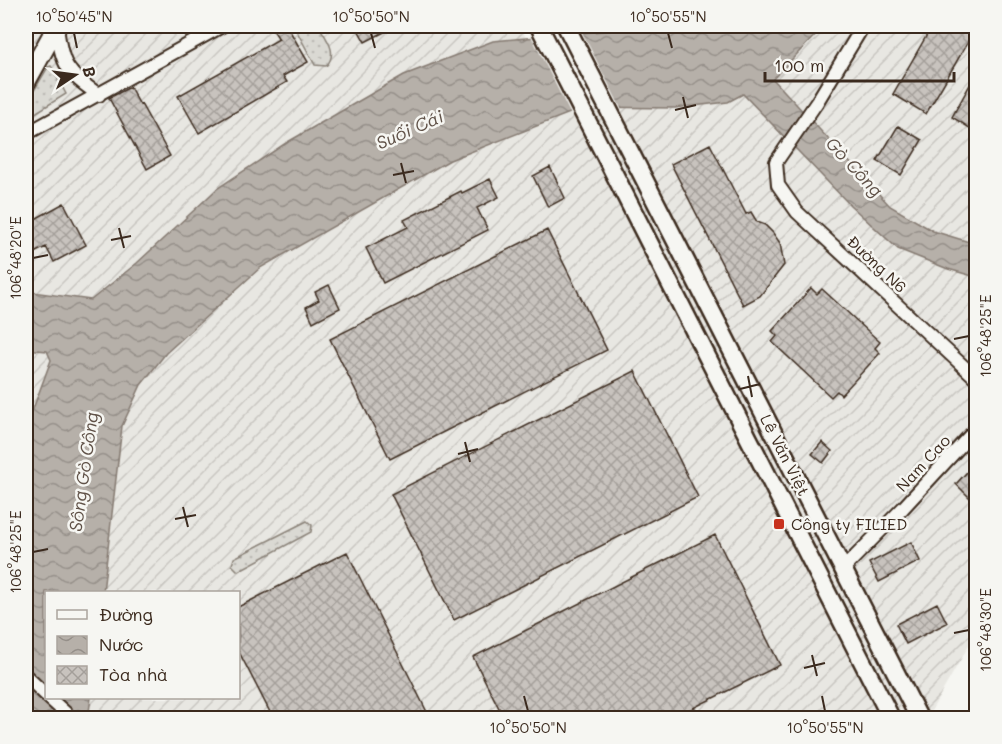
<svg xmlns="http://www.w3.org/2000/svg" width="1002" height="744" font-family="Mali,sans-serif">
	<style>
		.industrial { fill: url(#industrial-furrows); fill-rule: evenodd }
		.grass { fill: url(#grass-dots); stroke: #8a8278; stroke-width: 1.5 }
		.water { fill: url(#water-waves); stroke: #857a71; stroke-width: 1.5 }
		.pier { fill: #f6f6f2 }
		.building { fill: url(#building-cross-hatch); stroke: #3b2a1e; stroke-width: 1.5 }
		.lines { fill: none; stroke-linecap: round; stroke-linejoin: round }
		.street-casing { stroke: #3b2a1e; stroke-width: 16 }
		.secondary-casing { stroke: #3b2a1e; stroke-width: 21 }
		.primary-casing { stroke: #3b2a1e; stroke-width: 22 }
		.street { stroke: #f6f6f2; stroke-width: 12 }
		.secondary { stroke: #f6f6f2; stroke-width: 16 }
		.primary { stroke: #f6f6f2; stroke-width: 18 }
		.ticks { fill: none; stroke: #3b2a1e; stroke-width: 2 }
		.poi-dot { fill: #c8321e; stroke: #f6f6f2; stroke-width: 2 }
		.labels { text-anchor: middle; stroke-width: 5; stroke-linejoin: round; paint-order: stroke }
		.street-label { font-size: 16px; fill: #3b2a1e; stroke: #f6f6f2 }
		.poi-label { font-size: 16px; fill: #3b2a1e; stroke: #f6f6f2; text-anchor: start }
		.water-label { font-size: 18px; font-style: italic; fill: #605248; stroke: #f6f6f2 }
		.neatline { fill: none; stroke: #3b2a1e; stroke-width: 2 }
		.ticks-label { font-size: 15px; text-anchor: middle; fill: #3b2a1e }
	</style>
	<defs>
		<pattern id="industrial-furrows" width="10" height="10" patternUnits="userSpaceOnUse" patternTransform="scale(1.5)"><rect width="10" height="10" fill="#e8e7e2"/><path d="M-1 1l2-2M0 10L10 0M9 11l2-2" fill="none" stroke="#c8c6c1"/></pattern>
		<pattern id="grass-dots" width="8" height="8" patternUnits="userSpaceOnUse" patternTransform="scale(1.5)"><rect width="8" height="8" fill="#dad9d3"/><path d="M2 2h.1M6 6h.1" fill="none" stroke="#bcbab5" stroke-width="1.8" stroke-linecap="round"/></pattern>
		<pattern id="water-waves" width="16" height="10" patternUnits="userSpaceOnUse" patternTransform="scale(1.5)"><rect width="16" height="10" fill="#b6b0a9"/><path d="M0 5q4-4 8 0t8 0" fill="none" stroke="#958f89"/></pattern>
		<pattern id="building-cross-hatch" width="8" height="8" patternUnits="userSpaceOnUse" patternTransform="scale(1.5)"><rect width="8" height="8" fill="#c8c3be"/><path d="M0 0l8 8M0 8l8-8" fill="none" stroke="#a49f9a"/></pattern>
	</defs>
	<rect width="100%" height="100%" fill="#f6f6f2"/>
	<filter id="ink" filterUnits="userSpaceOnUse"><feTurbulence type="fractalNoise" baseFrequency=".0167" numOctaves="2"/><feDisplacementMap in="SourceGraphic" scale="12" xChannelSelector="R" yChannelSelector="G"/><feConvolveMatrix kernelMatrix="1 2 1 2 8 2 1 2 1" color-interpolation-filters="sRGB"/></filter>
	<g filter="url(#ink)">
		<path class="industrial" d="M 26,26 L 520,26 L 565,115 L 585,107 L 675,108 L 728,102 L 773,79 L 824,26 L 976,26 L 976,633 L 927,718 L 26,718 ZM 46,592 L 238,592 L 238,698 L 46,698 Z"/>
		<path class="grass" d="M 294,26 L 319,26 C 326,38 339,53 326,66 L 315,65 Z
			M 51,66 L 66,94 L 32,115 L 28,112 L 26,104 L 48,67 Z
			M 307,521 L 312,525 L 311,532 L 238,571 L 232,565 L 234,558 Z"/>
		<path class="water" d="M 658,26 L 824,26 L 773,79 L 890,206 L 933,231 L 976,244 L 976,277 L 948,269 L 898,249 L 850,205 L 743,94 L 728,102 L 675,108 L 585,107 L 450,160 L 260,268 L 166,353 L 141,385 L 122,426 L 103,592 L 46,592 L 46,698 L 91,698 L 88,718 L 26,718 L 26,428 L 51,360 L 47,351 L 26,349 L 26,291 L 91,300 L 137,263 L 218,188 L 286,143 L 404,75 L 493,41 Z"/>
		<path class="pier" d="M 581,30 L 622,110 L 585,110 L 571,115 L 530,34 Z"/>
		<path class="building" d="M 281,26 L 287,26 L 308,62 L 283,76 L 287,82 L 199,133 L 178,96 L 279,39 L 273,30 Z
			M 356,26 L 396,26 L 365,42 Z
			M 932,26 L 966,26 L 975,30 L 926,114 L 893,94 Z
			M 976,74 L 976,132 L 952,117 Z
			M 130,87 L 140,105 L 141,104 L 170,156 L 147,169 L 109,98 Z
			M 898,126 L 922,140 L 901,175 L 877,161 Z
			M 710,144 L 746,214 L 751,212 L 757,222 L 765,225 L 773,233 L 780,243 L 784,265 L 760,296 L 743,305 L 671,164 Z
			M 550,167 L 565,198 L 548,207 L 533,176 Z
			M 490,179 L 499,197 L 477,208 L 488,230 L 383,283 L 366,248 L 408,227 L 404,220 L 461,191 L 462,193 Z
			M 64,203 L 86,245 L 54,262 L 46,247 L 26,257 L 26,224 Z
			M 547,230 L 607,350 L 390,459 L 330,339 Z
			M 329,285 L 340,308 L 313,322 L 306,307 L 319,300 L 315,292 Z
			M 811,288 L 817,294 L 822,289 L 880,342 L 875,348 L 880,353 L 841,395 L 837,391 L 831,397 L 772,342 L 777,336 L 772,331 Z
			M 635,371 L 698,497 L 454,620 L 391,494 Z
			M 822,442 L 832,451 L 823,463 L 812,454 Z
			M 976,462 L 976,504 L 956,484 Z
			M 715,535 L 780,665 L 673,718 L 504,718 L 473,657 Z
			M 911,542 L 920,561 L 879,582 L 869,563 Z
			M 347,552 L 430,718 L 273,718 L 238,650 L 238,607 Z
			M 937,603 L 947,623 L 906,644 L 896,624 Z"/>
		<g class="lines">
			<defs>
				<path id="street" d="M 863,26 L 817,102 L 776,162 L 778,185 L 797,212 L 976,378
					M 57,27 C 62,66 66,72 99,95
					M 26,134 L 222,26
					M 843,569 L 903,508 L 976,429
					M 26,676 L 46,695
					M 49,698 L 71,718"/>
				<path id="secondary" d="M 539,26 L 891,718
					M 566,26 L 919,718"/>
				<path id="primary" d="M 26,82 L 57,26"/>
			</defs>
			<use href="#street" class="street-casing"/>
			<use href="#secondary" class="secondary-casing"/>
			<use href="#primary" class="primary-casing"/>
			<use href="#street" class="street"/>
			<use href="#secondary" class="secondary"/>
			<use href="#primary" class="primary"/>
		</g>
	</g>
	<path class="ticks" d="M 74,33 L 77,48M 371,33 L 375,48M 668,33 L 672,48M 683,97 L 688,118M 675,110 L 696,105M 401,163 L 406,183M 393,175 L 414,171M 119,228 L 124,248M 111,240 L 131,236M 33,258 L 48,255M 954,339 L 969,336M 748,376 L 752,397M 740,389 L 760,384M 465,442 L 470,462M 458,454 L 478,449M 183,507 L 188,527M 175,519 L 196,515M 33,552 L 48,549M 954,633 L 969,630M 812,655 L 817,676M 804,668 L 825,663M 524,696 L 528,711M 822,696 L 825,711"/>
	<rect class="poi-dot" x="773" y="518" width="12" height="12" rx="3"/>
	<g class="labels">
		<g class="street-label">
			<text transform="translate(877 264) rotate(43)" y="6">Đường N6</text>
			<text transform="translate(785 455) rotate(63)" y="6">Lê Văn Việt</text>
			<text transform="translate(923 463) rotate(-47)" y="6">Nam Cao</text>
		</g>
		<g class="poi-label">
			<text x="791" y="530">Công ty FILIED</text>
		</g>
		<g class="water-label">
			<text transform="translate(410 130) rotate(-24)" y="6">Suối Cái</text>
			<text transform="translate(854 167) rotate(47)" y="6">Gò Công</text>
			<text transform="translate(84 472) rotate(-82)" y="6">Sông Gò Công</text>
		</g>
	</g>
	<rect width="1002" height="744" fill="none" stroke="#f6f6f2" stroke-width="66"/>
	<rect x="45" y="591" width="195" height="108" fill="#f6f6f2" stroke="#aba49d" stroke-width="1.5"/>
	<rect x="57" y="610" width="30" height="9" fill="#f6f6f2" stroke="#aba49d" stroke-width="1.5"/>
	<text x="99" y="621" font-size="18" fill="#3b2a1e">Đường</text>
	<rect x="57" y="636" width="30" height="18" fill="url(#water-waves)" stroke="#aba49d" stroke-width="1.5"/>
	<text x="99" y="651" font-size="18" fill="#3b2a1e">Nước</text>
	<rect x="57" y="666" width="30" height="18" fill="url(#building-cross-hatch)" stroke="#aba49d" stroke-width="1.5"/>
	<text x="99" y="681" font-size="18" fill="#3b2a1e">Tòa nhà</text>
	<g transform="translate(75 75) rotate(77)" stroke="#f6f6f2" stroke-width="4.5" paint-order="stroke">
	<path d="M0-4.5L10 22L0 15L-10 22Z" fill="#3b2a1e"/>
	<text y="-9" font-size="16" font-weight="bold" text-anchor="middle" fill="#3b2a1e">B</text>
	</g>
	<path d="M765 72v9h189v-9" fill="none" stroke="#3b2a1e" stroke-width="3"/>
	<text x="774" y="72" font-size="18" fill="#3b2a1e" stroke="#f6f6f2" stroke-width="4.5" paint-order="stroke">100 m</text>
	<rect x="33" y="33" width="936" height="678" class="neatline"/>
	<g class="ticks-label">
		<text x="74" y="22">10°50'45"N</text>
		<text x="371" y="22">10°50'50"N</text>
		<text x="668" y="22">10°50'55"N</text>
		<text transform="translate(16 258) rotate(-90)" y="5">106°48'20"E</text>
		<text transform="translate(986 336) rotate(-90)" y="5">106°48'25"E</text>
		<text transform="translate(16 552) rotate(-90)" y="5">106°48'25"E</text>
		<text transform="translate(986 630) rotate(-90)" y="5">106°48'30"E</text>
		<text x="528" y="733">10°50'50"N</text>
		<text x="825" y="733">10°50'55"N</text>
	</g>
</svg>
